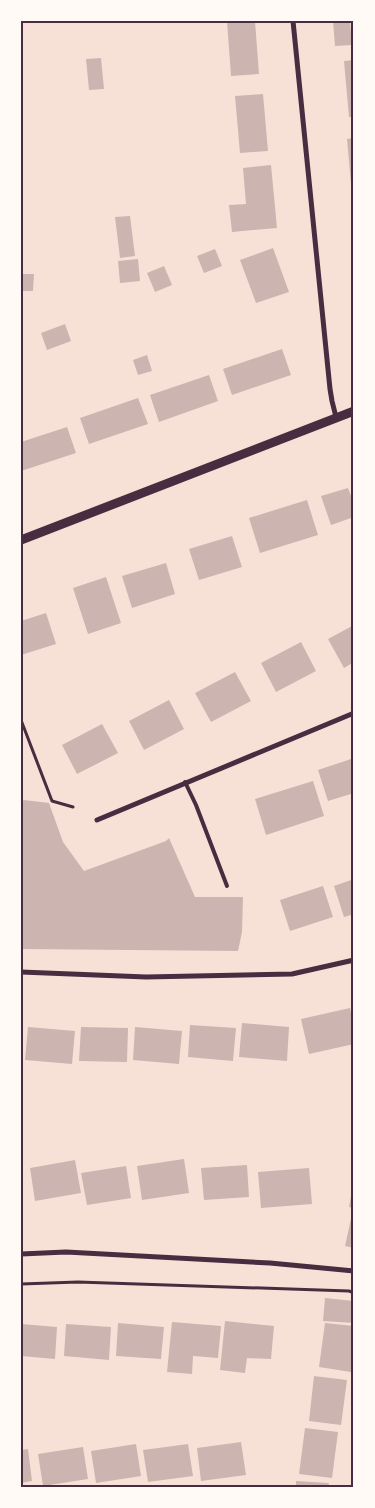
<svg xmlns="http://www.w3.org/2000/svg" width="375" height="1508" font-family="'Nunito Sans',sans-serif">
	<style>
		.building { fill: #ccb4b1 }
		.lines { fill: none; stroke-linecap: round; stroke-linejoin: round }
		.path { stroke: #4a2c40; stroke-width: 3 }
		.service { stroke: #4a2c40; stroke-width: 4 }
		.minor { stroke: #4a2c40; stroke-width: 5 }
		.tertiary { stroke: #4a2c40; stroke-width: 9 }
		.neatline { fill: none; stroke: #4a2c40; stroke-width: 2 }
	</style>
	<rect width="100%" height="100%" fill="#f7e1d7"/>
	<path class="building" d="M 227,21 L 255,21 L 259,74 L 231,76 Z
		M 333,21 L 350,21 L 352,45 L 335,46 Z
		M 101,58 L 104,89 L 89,90 L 86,59 Z
		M 354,60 L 354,117 L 349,117 L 344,61 Z
		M 263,94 L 268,151 L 240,153 L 235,96 Z
		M 354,138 L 354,195 L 352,195 L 347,139 Z
		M 271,165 L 277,228 L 232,232 L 229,205 L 246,204 L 243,168 Z
		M 130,216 L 135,256 L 120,258 L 115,217 Z
		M 273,248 L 289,292 L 256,303 L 240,260 Z
		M 215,249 L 222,266 L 204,273 L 197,256 Z
		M 138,259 L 140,281 L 120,283 L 118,261 Z
		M 164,266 L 172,285 L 155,292 L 147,273 Z
		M 21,274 L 34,274 L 33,291 L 21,291 Z
		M 65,324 L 71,341 L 47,350 L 41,333 Z
		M 282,349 L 291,375 L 232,395 L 223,369 Z
		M 147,355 L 152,371 L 138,375 L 133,360 Z
		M 209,375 L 218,401 L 159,422 L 150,395 Z
		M 138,398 L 148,424 L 89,444 L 80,418 Z
		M 67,427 L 76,453 L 21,471 L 21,442 Z
		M 348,488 L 354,504 L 354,517 L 331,525 L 321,496 Z
		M 307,500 L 318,535 L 260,553 L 249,518 Z
		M 232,536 L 242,567 L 199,580 L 189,549 Z
		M 166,563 L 175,594 L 132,608 L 122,576 Z
		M 106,577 L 121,623 L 88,634 L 73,588 Z
		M 46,613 L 56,644 L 21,655 L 21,621 Z
		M 354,625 L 354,662 L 344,668 L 328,639 Z
		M 301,642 L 316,671 L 276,692 L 261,663 Z
		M 235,672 L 251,701 L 211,722 L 195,693 Z
		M 169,700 L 184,729 L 144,750 L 129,721 Z
		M 102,724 L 118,753 L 77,774 L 62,745 Z
		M 354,758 L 354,793 L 328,801 L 318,770 Z
		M 313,781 L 324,816 L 266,835 L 255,799 Z
		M 24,800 L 49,803 L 63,842 L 84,871 L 166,841 L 169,838 L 195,897 L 243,897 L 242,932 L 238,951 L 21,949 L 21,802 Z
		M 354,879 L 354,914 L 344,917 L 334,886 Z
		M 323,886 L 333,917 L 290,931 L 280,900 Z
		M 350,1008 L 354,1027 L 354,1044 L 309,1054 L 301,1019 Z
		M 242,1023 L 289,1027 L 287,1061 L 239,1057 Z
		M 190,1025 L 236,1028 L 233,1061 L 188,1057 Z
		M 28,1027 L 75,1031 L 72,1064 L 25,1060 Z
		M 81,1027 L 128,1028 L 127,1062 L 79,1061 Z
		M 135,1027 L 182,1031 L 179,1064 L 133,1060 Z
		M 184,1159 L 189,1193 L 142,1200 L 137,1166 Z
		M 75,1160 L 81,1193 L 35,1201 L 30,1168 Z
		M 247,1165 L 249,1197 L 204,1200 L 201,1168 Z
		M 126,1166 L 131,1198 L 87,1205 L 81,1173 Z
		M 309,1168 L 312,1204 L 261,1208 L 258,1172 Z
		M 353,1186 L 354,1186 L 354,1208 L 349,1207 Z
		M 352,1214 L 354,1215 L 354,1248 L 345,1246 Z
		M 325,1298 L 354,1301 L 354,1323 L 323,1321 Z
		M 225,1321 L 274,1326 L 271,1359 L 247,1358 L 245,1373 L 220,1370 Z
		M 172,1322 L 221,1326 L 218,1358 L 193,1356 L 192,1374 L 167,1372 Z
		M 118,1323 L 164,1327 L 161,1359 L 116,1356 Z
		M 325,1323 L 354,1326 L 354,1353 L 351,1372 L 319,1367 Z
		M 21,1324 L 57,1327 L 55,1359 L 21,1356 Z
		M 66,1324 L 111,1327 L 109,1360 L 64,1356 Z
		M 314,1376 L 347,1380 L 341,1425 L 309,1421 Z
		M 305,1428 L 338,1432 L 332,1478 L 299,1474 Z
		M 241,1442 L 246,1475 L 201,1481 L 197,1448 Z
		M 136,1444 L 141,1476 L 96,1483 L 91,1451 Z
		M 188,1444 L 193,1476 L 148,1482 L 143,1450 Z
		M 83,1447 L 88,1479 L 43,1486 L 38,1454 Z
		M 28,1449 L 32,1481 L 21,1483 L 21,1450 Z
		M 296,1481 L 329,1483 L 328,1487 L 296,1487 Z"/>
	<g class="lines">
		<path class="path" d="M 21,720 L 52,801 L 73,807
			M 21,1284 L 78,1282 L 349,1291 L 354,1293"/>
		<path class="service" d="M 185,782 L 196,805 L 227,886"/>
		<path class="minor" d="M 293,21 L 330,389 L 332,401 L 336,417
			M 97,820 L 354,713
			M 21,972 L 146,977 L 292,974 L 354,960
			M 21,1254 L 66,1252 L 270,1263 L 354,1271"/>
		<path class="tertiary" d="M 21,540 L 354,411"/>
	</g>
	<rect width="375" height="1508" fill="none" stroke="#fffaf5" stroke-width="45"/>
	<rect x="22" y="22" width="330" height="1464" class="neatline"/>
</svg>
